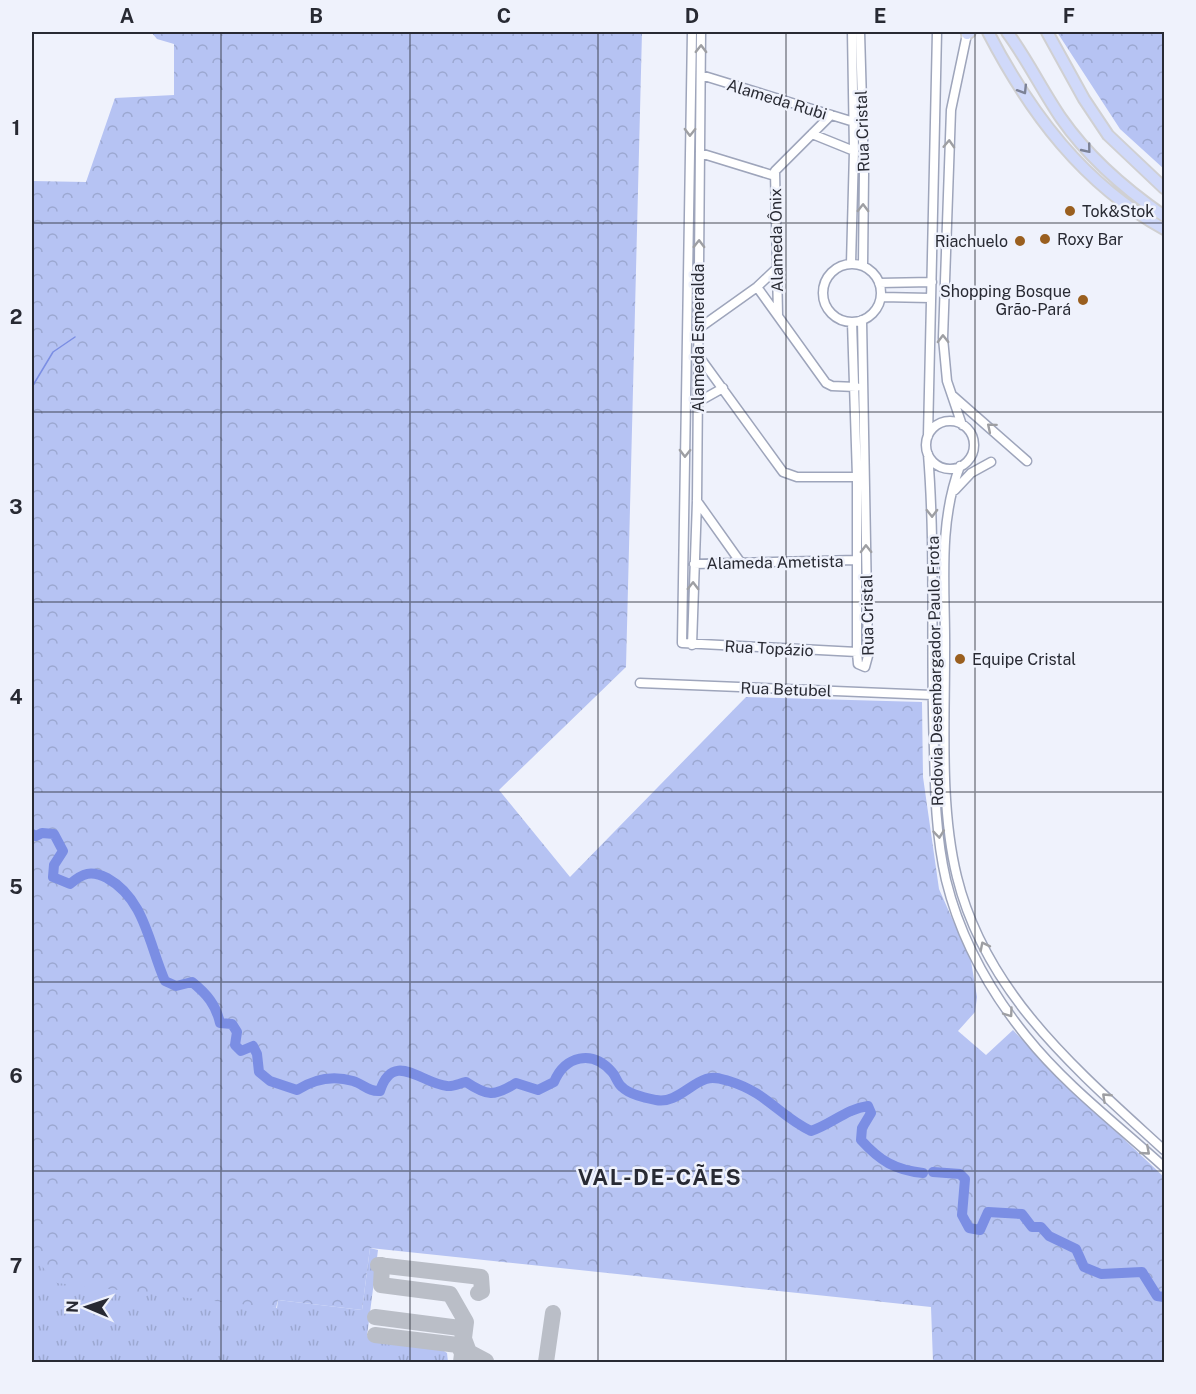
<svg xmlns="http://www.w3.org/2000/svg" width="1196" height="1394" font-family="'Public Sans',sans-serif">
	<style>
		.grass { fill: url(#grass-tufts) }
		.forest { fill: url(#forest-crowns) }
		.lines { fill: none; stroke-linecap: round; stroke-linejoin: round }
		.stream { stroke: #7b8ee4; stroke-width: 1.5 }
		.river { stroke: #7b8ee4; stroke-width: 10 }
		.taxiway { stroke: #babec7; stroke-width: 16 }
		.minor-casing { stroke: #9ea5bb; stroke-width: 11 }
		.major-casing { stroke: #d0d0d2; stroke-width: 14 }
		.minor { stroke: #fff; stroke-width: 8 }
		.major { stroke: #d0d9fa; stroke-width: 10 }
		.oneway { stroke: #9e9fa3 }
		.oneway2 { stroke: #7c8296 }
		.grid { fill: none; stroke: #282a33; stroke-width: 1.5; stroke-opacity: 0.55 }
		.poi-dot { fill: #9a5f1f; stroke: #eff2fc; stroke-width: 2 }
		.labels { text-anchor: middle; stroke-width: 5; stroke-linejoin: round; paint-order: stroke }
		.street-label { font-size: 16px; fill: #282a33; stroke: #eff2fc }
		.poi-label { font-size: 16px; fill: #282a33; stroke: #eff2fc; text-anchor: start }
		.district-label { font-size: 22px; font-weight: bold; letter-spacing: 1.5px; fill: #282a33; stroke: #eff2fc }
		.neatline { fill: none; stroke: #282a33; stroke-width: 2 }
		.grid-label { font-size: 20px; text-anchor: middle; font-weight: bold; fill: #282a33 }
	</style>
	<defs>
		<pattern id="grass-tufts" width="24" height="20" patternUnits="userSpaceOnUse" patternTransform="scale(1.5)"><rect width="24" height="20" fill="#b6c3f3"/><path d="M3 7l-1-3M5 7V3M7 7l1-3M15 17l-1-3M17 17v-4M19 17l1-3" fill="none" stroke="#9ca8d1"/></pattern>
		<pattern id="forest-crowns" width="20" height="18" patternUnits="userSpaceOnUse" patternTransform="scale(1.5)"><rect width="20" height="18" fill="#b6c3f3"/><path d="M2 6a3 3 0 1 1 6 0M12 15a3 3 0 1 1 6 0" fill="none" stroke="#9ca8d1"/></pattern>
	</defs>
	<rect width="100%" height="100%" fill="#eff2fc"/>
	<path class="grass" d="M 370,1248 L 378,1250 L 367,1336 L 438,1347 L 447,1353 L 448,1362 L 32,1362 L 32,1255 L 277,1308 L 278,1300 L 362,1310 Z"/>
	<path class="forest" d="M 151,32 L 642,32 L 626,667 L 499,790 L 570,877 L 746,697 L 922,702 L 923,777 L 939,889 L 971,961 L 977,997 L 975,1012 L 958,1031 L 986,1055 L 1013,1030 L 1053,1072 L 1164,1177 L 1164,1362 L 933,1362 L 931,1307 L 370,1248 L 362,1310 L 278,1300 L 276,1308 L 57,1283 L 32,1255 L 32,181 L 86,182 L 115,98 L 174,95 L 174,44 L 157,39 Z
		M 1057,32 L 1164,32 L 1164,169 L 1120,129 Z"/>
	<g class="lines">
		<path class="stream" d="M 32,387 L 53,352 L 75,337"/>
		<path class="river" d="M 32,834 L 36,836 L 42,833 L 54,834 L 63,851 L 54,865 L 53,877 L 70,884 C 83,873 91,870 107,878 C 145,899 149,945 165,981 L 176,986 L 192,982 C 207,994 216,1005 220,1023 L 232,1024 L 237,1032 L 235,1045 L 241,1051 L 253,1046 L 257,1054 L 259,1072 L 270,1081 L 297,1090 C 314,1079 333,1075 353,1081 C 363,1084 369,1092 380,1091 C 393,1050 421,1083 447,1086 C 453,1087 460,1083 466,1082 C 487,1096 494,1097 516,1083 L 538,1090 L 554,1082 C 565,1056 592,1049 612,1072 C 616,1076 617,1083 622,1087 C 630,1095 646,1098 656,1100 C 675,1104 690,1084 706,1079 C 714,1076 722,1079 729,1081 C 768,1093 779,1116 811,1131 C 832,1124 846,1109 868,1106 L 871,1113 L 862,1128 L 861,1140 C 880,1161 895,1170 923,1173
			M 933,1172 L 960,1174 L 965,1179 L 962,1215 L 969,1228 L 980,1230 L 988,1212 L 1022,1214 L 1032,1227 L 1041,1227 L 1049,1236 L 1076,1249 L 1084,1267 L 1101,1274 L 1142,1272 L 1157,1296 L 1164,1297"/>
		<path class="taxiway" d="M 378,1265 L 481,1277 L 482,1291 L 478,1293
			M 382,1265 L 381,1285 L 450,1294 L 466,1322 L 461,1362
			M 375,1317 L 460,1328 L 469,1352 L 486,1361
			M 375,1335 L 458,1345 L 462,1353
			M 546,1362 L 553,1313"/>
		<defs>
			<path id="minor" d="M 692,32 L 682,643 L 857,652
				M 860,32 L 864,174 L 863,266
				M 701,75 L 854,122
				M 812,134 L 854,151
				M 700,153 L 775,176
				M 851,264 L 854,151 L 852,32
				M823 293a29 29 0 1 1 58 0a29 29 0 1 1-58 0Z
				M 879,283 L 932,282
				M 757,287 L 826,383 L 832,386 L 856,387
				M 881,297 L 931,298
				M 778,315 L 775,171 L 831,115
				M 852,322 L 857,477 L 857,652 L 858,664 L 865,667 L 868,656 L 862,320
				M 698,329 L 757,287 L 776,269
				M 698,355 L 783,472 L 797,477 L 857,477
				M 953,396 L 1027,461
				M 698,402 L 723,388
				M926 445a24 24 0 1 1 48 0a24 24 0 1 1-48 0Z
				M 962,425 L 947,381 L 943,338 L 951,110 L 967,34
				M 928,436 L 937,32
				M 928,454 C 936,552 930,651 934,749 C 935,793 936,837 946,880 C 960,937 989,990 1026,1036 C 1066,1086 1118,1125 1164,1167
				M 960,466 C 937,525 946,593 945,655 C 945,726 940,808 957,877 C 986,995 1079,1072 1164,1150
				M 955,490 L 971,473 L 991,462
				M 697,501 L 741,563
				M 694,564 L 857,560
				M 692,645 L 697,501 L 701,32
				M 640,683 L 932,695"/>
			<path id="major" d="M 988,32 C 1030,113 1083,184 1164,229
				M 1007,32 C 1027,59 1042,90 1061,118 C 1088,157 1125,189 1164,216
				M 1047,32 L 1084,99 L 1108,135 L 1164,188
				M 967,34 L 970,32"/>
		</defs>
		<use href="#minor" class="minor-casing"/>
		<use href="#major" class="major-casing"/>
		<use href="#minor" class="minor"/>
		<use href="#major" class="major"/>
	</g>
	<defs><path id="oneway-chevron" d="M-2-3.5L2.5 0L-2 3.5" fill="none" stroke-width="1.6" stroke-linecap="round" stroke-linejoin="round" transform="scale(1.5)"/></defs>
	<g class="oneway">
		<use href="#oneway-chevron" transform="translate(701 49) rotate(-89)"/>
		<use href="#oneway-chevron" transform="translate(690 132) rotate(91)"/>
		<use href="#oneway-chevron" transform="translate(949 144) rotate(-87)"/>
		<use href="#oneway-chevron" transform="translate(863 208) rotate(-89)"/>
		<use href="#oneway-chevron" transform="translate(699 244) rotate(-89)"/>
		<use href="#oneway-chevron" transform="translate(943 339) rotate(-91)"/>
		<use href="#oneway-chevron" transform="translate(991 427) rotate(-140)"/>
		<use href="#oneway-chevron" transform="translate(685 453) rotate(91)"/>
		<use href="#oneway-chevron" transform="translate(932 513) rotate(89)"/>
		<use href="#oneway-chevron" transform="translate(866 549) rotate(-91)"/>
		<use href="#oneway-chevron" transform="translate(693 586) rotate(-89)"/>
		<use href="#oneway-chevron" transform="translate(939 834) rotate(84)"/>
		<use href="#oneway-chevron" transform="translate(984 946) rotate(-117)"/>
		<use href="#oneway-chevron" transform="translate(1009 1013) rotate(54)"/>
		<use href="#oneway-chevron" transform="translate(1106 1097) rotate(-137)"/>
		<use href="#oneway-chevron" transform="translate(1146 1151) rotate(41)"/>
	</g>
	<g class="oneway2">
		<use href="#oneway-chevron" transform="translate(1023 90) rotate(58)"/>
		<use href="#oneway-chevron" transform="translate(1087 149) rotate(51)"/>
	</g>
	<path class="grid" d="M 221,32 L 221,1362M 410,32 L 410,1362M 598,32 L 598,1362M 786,32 L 786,1362M 975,32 L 975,1362M 32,223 L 1164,223M 32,412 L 1164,412M 32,602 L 1164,602M 32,792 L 1164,792M 32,982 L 1164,982M 32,1171 L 1164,1171"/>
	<g class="poi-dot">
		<circle cx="1070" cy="211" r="6"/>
		<circle cx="1045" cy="239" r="6"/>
		<circle cx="1020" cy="241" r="6"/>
		<circle cx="1083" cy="300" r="6"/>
		<circle cx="960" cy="659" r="6"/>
	</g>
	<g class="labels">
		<g class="street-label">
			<text transform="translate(777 99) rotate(17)" y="6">Alameda Rubi</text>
			<text transform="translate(862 131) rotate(-92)" y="6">Rua Cristal</text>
			<text transform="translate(776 240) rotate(-91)" y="6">Alameda Ônix</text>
			<text transform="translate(698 338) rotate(-90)" y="6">Alameda Esmeralda</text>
			<text transform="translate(775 562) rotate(-1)" y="6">Alameda Ametista</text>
			<text transform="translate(867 615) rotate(-91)" y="6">Rua Cristal</text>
			<text transform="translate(769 648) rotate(3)" y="6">Rua Topázio</text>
			<text transform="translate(935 671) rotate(-91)" y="6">Rodovia Desembargador Paulo Frota</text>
			<text transform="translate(786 689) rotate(2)" y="6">Rua Betubel</text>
		</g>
		<g class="poi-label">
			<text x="1082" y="217">Tok&amp;Stok</text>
			<text x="1057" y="245">Roxy Bar</text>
			<text x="1008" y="247" text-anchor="end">Riachuelo</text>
			<text x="1071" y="297" text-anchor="end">Shopping Bosque<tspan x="1071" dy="18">Grão-Pará</tspan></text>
			<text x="972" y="665">Equipe Cristal</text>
		</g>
		<g class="district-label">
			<text x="660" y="1185">VAL-DE-CÃES</text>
		</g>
	</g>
	<rect width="1196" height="1394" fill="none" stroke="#eff2fc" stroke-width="66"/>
	<g transform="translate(87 1307) rotate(272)" stroke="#eff2fc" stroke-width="4.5" paint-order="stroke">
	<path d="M0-4.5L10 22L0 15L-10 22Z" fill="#282a33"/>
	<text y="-9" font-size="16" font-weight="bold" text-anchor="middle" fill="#282a33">N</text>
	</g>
	<rect x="33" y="33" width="1130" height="1328" class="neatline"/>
	<g class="grid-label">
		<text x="127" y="23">A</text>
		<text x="316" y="23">B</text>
		<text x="504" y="23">C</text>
		<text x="692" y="23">D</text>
		<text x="880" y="23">E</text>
		<text x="1069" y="23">F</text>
		<text x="16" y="135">1</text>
		<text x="16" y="324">2</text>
		<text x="16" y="514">3</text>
		<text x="16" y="704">4</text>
		<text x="16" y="894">5</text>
		<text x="16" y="1083">6</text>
		<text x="16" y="1273">7</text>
	</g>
</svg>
